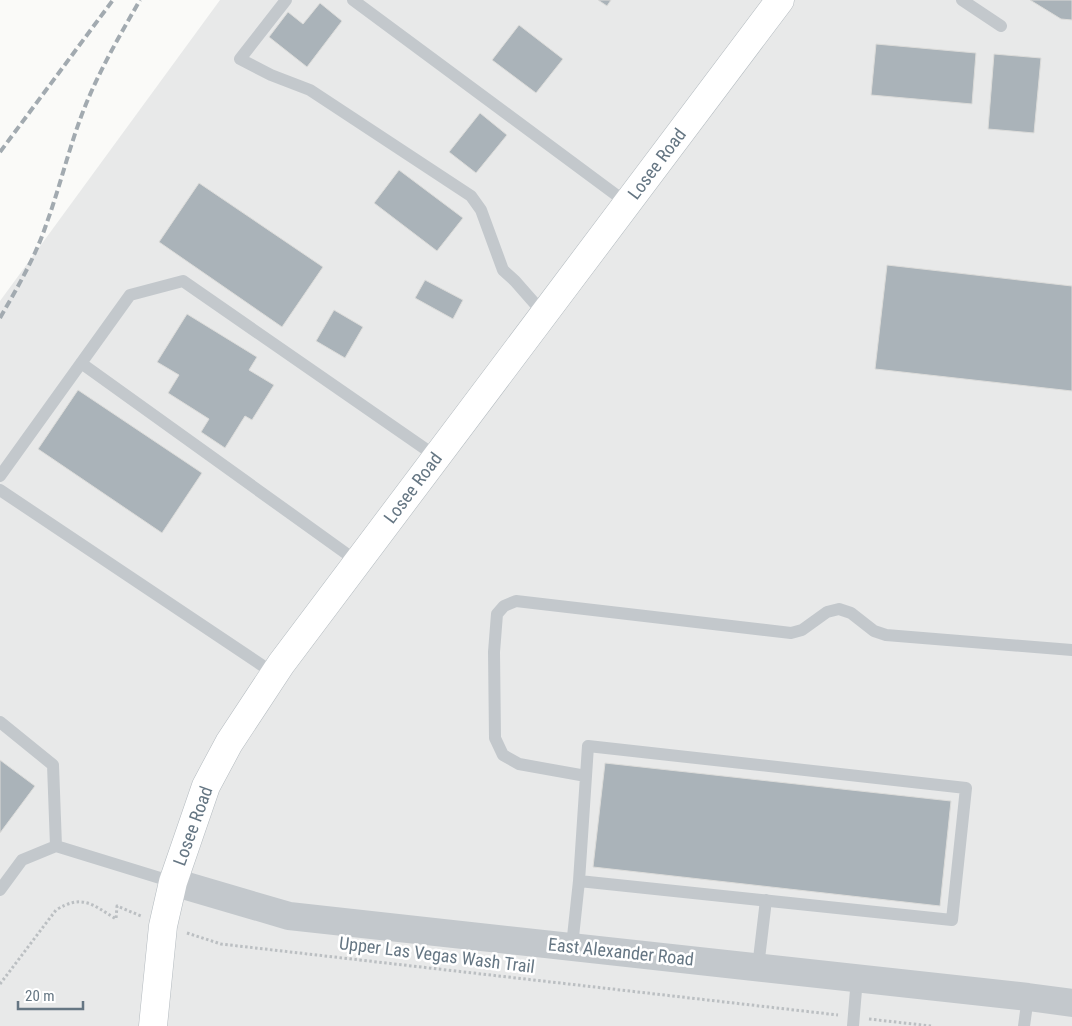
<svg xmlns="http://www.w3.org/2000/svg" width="1072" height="1026" font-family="'Roboto Condensed',sans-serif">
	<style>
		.built { fill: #e8e9e9 }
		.building { fill: #aab3b9; stroke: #dcdcda }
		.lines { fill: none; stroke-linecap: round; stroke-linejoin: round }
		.secondary-casing { stroke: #b3babf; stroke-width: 29 }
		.path { stroke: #bbbfc2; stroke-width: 3; stroke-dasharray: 2.5 2.5; stroke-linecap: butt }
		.service { stroke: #c3c8cc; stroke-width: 12 }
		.tertiary { stroke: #c3c8cc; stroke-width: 28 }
		.secondary { stroke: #fff; stroke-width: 28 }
		.rail { stroke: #a2aab0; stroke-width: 4; stroke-dasharray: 8 4; stroke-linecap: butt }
		.labels { text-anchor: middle; stroke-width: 5; stroke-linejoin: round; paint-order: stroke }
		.street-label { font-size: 18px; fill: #657683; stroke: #fff }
	</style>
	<rect width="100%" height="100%" fill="#fafaf8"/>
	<path class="built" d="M 220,0 L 1072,0 L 1072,1026 L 0,1026 L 0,301 Z"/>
	<path class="building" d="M 598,0 L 611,0 L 607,6 Z
		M 1030,0 L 1072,0 L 1072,20 L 1061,19 Z
		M 320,3 L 342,21 L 307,67 L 269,37 L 288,12 L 303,24 Z
		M 519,25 L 563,59 L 536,93 L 492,60 Z
		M 876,44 L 976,53 L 972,104 L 871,95 Z
		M 994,54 L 1041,58 L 1034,133 L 988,129 Z
		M 480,113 L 507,135 L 476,173 L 449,152 Z
		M 399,170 L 463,218 L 437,251 L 374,203 Z
		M 199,183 L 323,267 L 282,327 L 159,242 Z
		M 887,265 L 1072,286 L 1072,391 L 875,369 Z
		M 425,280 L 463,300 L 453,319 L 415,298 Z
		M 334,310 L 363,327 L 345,358 L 316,341 Z
		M 187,314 L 257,357 L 249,370 L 274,385 L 252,420 L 245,416 L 225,448 L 201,432 L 209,419 L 168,393 L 179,375 L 157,362 Z
		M 78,390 L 202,473 L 162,533 L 38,449 Z
		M 0,760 L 35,786 L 0,833 Z
		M 605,763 L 951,801 L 940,906 L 593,867 Z"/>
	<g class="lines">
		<defs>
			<path id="secondary" d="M 153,1026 L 163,926 L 173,882 L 206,786 L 229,743 L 281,664 L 780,0"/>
		</defs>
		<use href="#secondary" class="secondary-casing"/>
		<path class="path" d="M 187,933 L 221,944 L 838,1015
			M 0,984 L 56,910 C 82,894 92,904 116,919 L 117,906 L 141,916
			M 869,1019 L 931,1026"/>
		<path class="service" d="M 286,0 L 240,59 L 271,75 L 310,90 L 471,196 L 481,210 L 503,270 L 515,281 L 544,314
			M 353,0 L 627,203
			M 962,0 L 1001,26
			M 81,363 L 358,562
			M 0,476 L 130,295 L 183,281 L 437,457
			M 0,490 L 275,674
			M 0,722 L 53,765 L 56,846
			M 586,776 L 519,764 L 503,755 L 495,738 L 494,652 L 497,614 L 504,606 L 516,601 L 791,633 L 802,630 L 827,612 L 839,609 L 851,613 L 874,631 L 886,635 L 1072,650
			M 0,890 L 22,860 L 56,846 L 173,882
			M 572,946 L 579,881 L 588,746 L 966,788 L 952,920 L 579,881
			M 758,967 L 766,900
			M 853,1026 L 857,978
			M 1024,1026 L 1028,997"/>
		<path class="tertiary" d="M 173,882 L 289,916 L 1028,997 L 1072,1003"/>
		<use href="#secondary" class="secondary"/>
		<path class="rail" d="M 0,152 L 113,0
			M 0,318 C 17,288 35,258 46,225 C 60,187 69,147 84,109 C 99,71 120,35 140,0"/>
	</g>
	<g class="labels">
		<g class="street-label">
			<text transform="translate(657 164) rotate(-53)" y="6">Losee Road</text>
			<text transform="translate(413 488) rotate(-53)" y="6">Losee Road</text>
			<text transform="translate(193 826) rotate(-70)" y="6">Losee Road</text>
			<text transform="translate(621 952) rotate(6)" y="6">East Alexander Road</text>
			<text transform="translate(437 955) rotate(7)" y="6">Upper Las Vegas Wash Trail</text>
		</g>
	</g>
	<path d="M18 1001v8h65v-8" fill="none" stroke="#657683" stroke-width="2.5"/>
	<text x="25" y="1001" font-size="15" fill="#657683" stroke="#ffffff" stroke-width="4" paint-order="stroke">20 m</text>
</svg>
